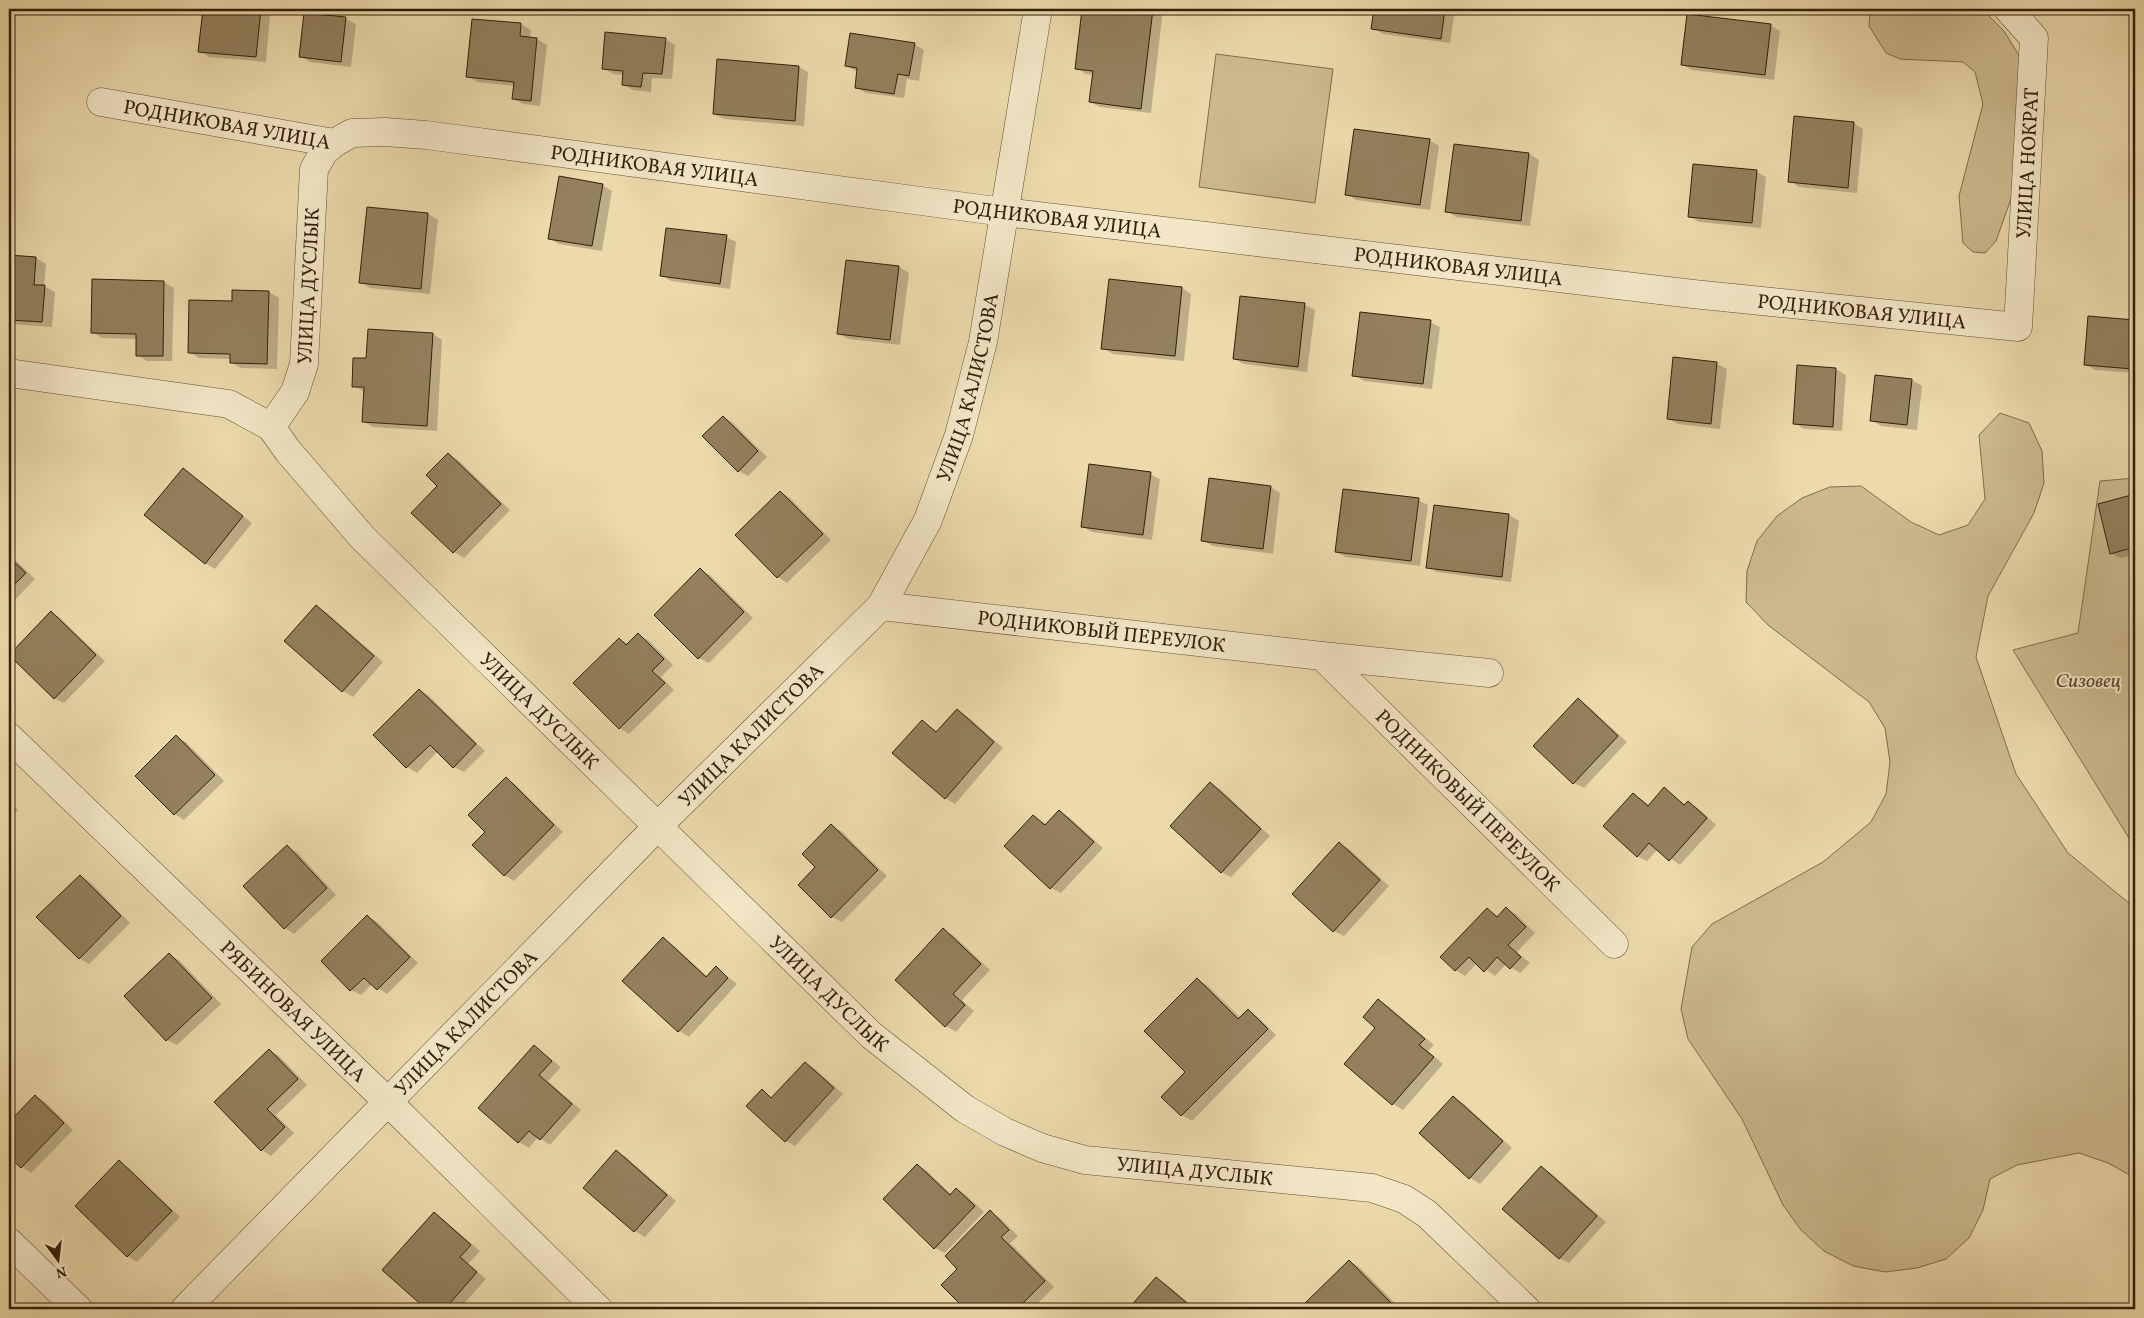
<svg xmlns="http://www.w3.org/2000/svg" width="2144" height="1318" font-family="Vollkorn,serif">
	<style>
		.green { fill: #ccba8f; stroke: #7f6c4c }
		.shadow { fill: #0003 }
		.building { fill: #93805d; stroke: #321f09 }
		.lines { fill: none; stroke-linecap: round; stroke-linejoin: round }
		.minor-casing { stroke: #604e32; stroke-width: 29 }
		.minor { stroke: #f3e7c8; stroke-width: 28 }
		.labels { text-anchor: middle; stroke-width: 4; stroke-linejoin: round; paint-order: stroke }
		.street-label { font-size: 20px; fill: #321f09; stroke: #f3e7c8 }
		.park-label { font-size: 20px; font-style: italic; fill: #58462a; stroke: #f3e7c8 }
	</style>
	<rect width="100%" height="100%" fill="#ecdaab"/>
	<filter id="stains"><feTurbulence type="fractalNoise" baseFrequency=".004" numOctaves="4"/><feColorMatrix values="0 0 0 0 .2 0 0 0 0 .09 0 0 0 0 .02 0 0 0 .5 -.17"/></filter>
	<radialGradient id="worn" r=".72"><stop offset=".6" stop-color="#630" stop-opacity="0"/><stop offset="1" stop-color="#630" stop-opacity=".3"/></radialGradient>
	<path class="green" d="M 1870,9 L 1982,9 L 2004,31 L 2020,57 L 2012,196 L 1996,241 L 1985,253 L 1973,252 L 1963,243 L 1959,196 L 1983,104 L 1975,72 L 1963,62 L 1900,59 L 1886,53 L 1869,26 Z
		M 1216,54 L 1333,69 L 1315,203 L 1199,187 Z
		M 2000,413 L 2029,423 L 2042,451 L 2044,483 L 2034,513 L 1988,596 L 1976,657 L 2016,774 L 2068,853 L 2135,908 L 2135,1178 L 2108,1163 L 2079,1153 L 2017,1165 L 1990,1179 L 1983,1210 L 1969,1238 L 1946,1259 L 1917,1268 L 1885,1272 L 1853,1266 L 1824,1251 L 1801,1230 L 1783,1205 L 1742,1119 L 1688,1039 L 1681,1009 L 1692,947 L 1712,924 L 1823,862 L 1871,822 L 1886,794 L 1890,762 L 1885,728 L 1869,702 L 1768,625 L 1746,602 L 1747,571 L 1757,541 L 1777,516 L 1802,498 L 1830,487 L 1861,486 L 1911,522 L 1939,535 L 1968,525 L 1985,499 L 1979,435 Z
		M 2135,478 L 2135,848 L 2013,650 L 2078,633 L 2100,481 Z"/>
	<path class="shadow" d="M 204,9 L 253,9 L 261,10 L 270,15 L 266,62 L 209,57 L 200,51 Z
		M 1083,9 L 1163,9 L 1151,113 L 1100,107 L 1090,102 L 1094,75 L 1086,74 L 1076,68 Z
		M 1376,9 L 1455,9 L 1450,43 L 1383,34 L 1373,28 Z
		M 2120,9 L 2135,9 L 2135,17 L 2131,18 L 2121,12 Z
		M 305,14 L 346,19 L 356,24 L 351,67 L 310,62 L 300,56 Z
		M 473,20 L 521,24 L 531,30 L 530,38 L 537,39 L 547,45 L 540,106 L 523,104 L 514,99 L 515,86 L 477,82 L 468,76 Z
		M 1770,25 L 1780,31 L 1774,80 L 1692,70 L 1682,64 Z
		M 665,39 L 675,45 L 672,79 L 652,78 L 651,92 L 633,90 L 623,85 L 624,75 L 613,74 L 603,68 Z
		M 914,44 L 924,50 L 919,81 L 907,79 L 904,98 L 866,93 L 856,87 L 858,72 L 846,66 Z
		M 799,67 L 808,72 L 804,126 L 724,119 L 714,114 Z
		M 1853,123 L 1863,129 L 1857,193 L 1799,187 L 1790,181 Z
		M 1429,140 L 1439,146 L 1430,210 L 1356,200 L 1346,194 Z
		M 1455,145 L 1529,154 L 1539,160 L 1530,226 L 1456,217 L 1447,211 Z
		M 1757,172 L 1766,177 L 1761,228 L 1699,222 L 1689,216 Z
		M 602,185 L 612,191 L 602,251 L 559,244 L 549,238 Z
		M 368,208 L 428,214 L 438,220 L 430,294 L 370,288 L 360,282 Z
		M 726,237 L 736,242 L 730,289 L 671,281 L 661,275 Z
		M 9,256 L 36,258 L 46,264 L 44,286 L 55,292 L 52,327 L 9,324 Z
		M 848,261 L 899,267 L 909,273 L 900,345 L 848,339 L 838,333 Z
		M 93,281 L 164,282 L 174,288 L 172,361 L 147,361 L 137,355 L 138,339 L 102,338 L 92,332 Z
		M 1182,288 L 1191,294 L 1184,361 L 1113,354 L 1103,348 Z
		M 269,292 L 279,298 L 277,369 L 241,368 L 231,362 L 231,359 L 199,358 L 189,352 L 233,302 Z
		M 1305,305 L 1315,310 L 1307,372 L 1244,364 L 1234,359 Z
		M 2089,317 L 2135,321 L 2135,373 L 2095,370 L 2085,364 Z
		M 1430,322 L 1440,327 L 1432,389 L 1364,381 L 1354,375 Z
		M 433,334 L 442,340 L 437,431 L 373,427 L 363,421 L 365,392 L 353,386 L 367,359 Z
		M 1674,359 L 1717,364 L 1727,369 L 1720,429 L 1678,424 L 1668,419 Z
		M 1798,367 L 1836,369 L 1846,375 L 1842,431 L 1804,429 L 1795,423 Z
		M 1876,376 L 1912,380 L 1922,386 L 1917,430 L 1881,426 L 1872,420 Z
		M 723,417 L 733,423 L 767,457 L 748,476 L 739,471 Z
		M 448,454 L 458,460 L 510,510 L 464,558 L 454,552 L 413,513 L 439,486 Z
		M 183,470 L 252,523 L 215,569 L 205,563 Z
		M 1150,474 L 1160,479 L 1152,540 L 1092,532 L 1083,527 Z
		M 1271,487 L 1280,493 L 1273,554 L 1213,546 L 1203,541 Z
		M 781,492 L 790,498 L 831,540 L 787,583 L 778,577 Z
		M 2135,496 L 2135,555 L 2121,558 L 2111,553 L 2099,505 Z
		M 1418,500 L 1428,505 L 1420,566 L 1346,557 L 1336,552 Z
		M 1435,506 L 1509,515 L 1519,521 L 1511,582 L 1437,572 L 1427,567 Z
		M 9,554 L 35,579 L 9,606 Z
		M 700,570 L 710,575 L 753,618 L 709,663 L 699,658 Z
		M 316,606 L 326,612 L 383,662 L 353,697 L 343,691 L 285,641 Z
		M 51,612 L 60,618 L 105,661 L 64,703 L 54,698 Z
		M 638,635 L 648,640 L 673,665 L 661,677 L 674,690 L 629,734 L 619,728 L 619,639 L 629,644 Z
		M 419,690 L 429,696 L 485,751 L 464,772 L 454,767 L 438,751 L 417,773 L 407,767 L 375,735 Z
		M 1578,700 L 1588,706 L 1627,742 L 1584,788 L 1574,783 Z
		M 957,711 L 967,716 L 1003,748 L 955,804 L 945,798 L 922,722 L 938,732 Z
		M 176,737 L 186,742 L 224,781 L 184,820 L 175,814 Z
		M 506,778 L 515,784 L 563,832 L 514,881 L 504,875 L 487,832 Z
		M 1210,784 L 1220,789 L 1270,836 L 1231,877 L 1221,872 Z
		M 1664,789 L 1686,805 L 1688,802 L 1698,808 L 1716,825 L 1680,865 L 1658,849 L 1647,861 L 1637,856 L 1634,794 L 1649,805 Z
		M 9,801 L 18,810 L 9,820 Z
		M 1059,812 L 1069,817 L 1103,848 L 1061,893 L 1051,888 L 1033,817 L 1047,825 Z
		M 831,826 L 841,831 L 887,876 L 842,922 L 832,917 L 800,885 L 817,867 Z
		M 1339,844 L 1349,849 L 1389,886 L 1344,936 L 1334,931 Z
		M 287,847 L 297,852 L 336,895 L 294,934 L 285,928 Z
		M 80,876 L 90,882 L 130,923 L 89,964 L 79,958 Z
		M 1487,909 L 1499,917 L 1506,909 L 1516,914 L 1535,933 L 1517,952 L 1530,963 L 1520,973 L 1506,964 L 1495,976 L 1477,963 L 1465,976 L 1456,970 Z
		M 367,916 L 377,922 L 418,963 L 387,994 L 372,984 L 361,995 L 351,990 Z
		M 943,930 L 953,935 L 990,970 L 962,1000 L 974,1011 L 956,1032 L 946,1026 Z
		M 663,939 L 673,945 L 708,977 L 716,968 L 737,984 L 689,1037 L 679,1031 L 624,981 Z
		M 170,955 L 179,960 L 221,1004 L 177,1045 L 167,1040 Z
		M 1197,980 L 1207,985 L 1241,1018 L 1248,1011 L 1258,1017 L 1276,1035 L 1192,1121 L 1182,1115 L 1163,1097 L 1187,1072 Z
		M 1378,1000 L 1388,1006 L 1434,1045 L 1428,1051 L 1443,1064 L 1403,1110 L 1393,1104 L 1346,1064 L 1377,1028 Z
		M 534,1046 L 561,1067 L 548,1081 L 581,1110 L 550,1145 L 538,1137 L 529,1148 L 519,1142 L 480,1108 Z
		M 269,1050 L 279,1056 L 307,1085 L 276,1115 L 294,1133 L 271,1156 L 262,1150 Z
		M 805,1063 L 815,1069 L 843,1094 L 795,1146 L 786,1141 L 762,1091 L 773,1098 Z
		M 35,1097 L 45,1102 L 73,1130 L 31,1173 L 22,1167 L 9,1155 L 9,1124 Z
		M 1453,1098 L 1463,1103 L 1512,1148 L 1480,1184 L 1470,1178 L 1421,1133 Z
		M 616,1151 L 626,1157 L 676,1201 L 645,1237 L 635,1231 L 585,1187 Z
		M 119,1162 L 129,1168 L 180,1217 L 137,1262 L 127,1256 Z
		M 918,1165 L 927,1171 L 952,1195 L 957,1189 L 966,1195 L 984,1212 L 945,1253 L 935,1248 Z
		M 1541,1167 L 1551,1173 L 1606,1222 L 1569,1263 L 1559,1258 Z
		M 990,1212 L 1000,1218 L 1018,1236 L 1010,1243 L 1054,1287 L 1032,1309 L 967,1309 L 943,1285 L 959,1269 Z
		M 434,1214 L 444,1220 L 480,1251 L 468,1264 L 486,1279 L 459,1309 L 428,1309 L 384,1270 Z
		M 1349,1261 L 1359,1267 L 1401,1309 L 1300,1309 Z
		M 1156,1278 L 1166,1284 L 1196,1309 L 1129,1309 Z
		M 785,1306 L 790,1309 L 782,1309 Z
		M 1672,1306 L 1678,1309 L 1669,1309 Z"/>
	<path class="building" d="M 203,9 L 261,9 L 256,57 L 198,52 Z
		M 1082,9 L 1153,9 L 1141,109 L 1089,102 L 1093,71 L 1075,69 Z
		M 1374,9 L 1445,9 L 1441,39 L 1371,29 Z
		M 2119,9 L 2135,9 L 2135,10 L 2120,13 Z
		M 304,13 L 346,17 L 341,62 L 299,57 Z
		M 1687,14 L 1771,24 L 1765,75 L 1681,65 Z
		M 472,19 L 521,23 L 520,36 L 537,38 L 531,101 L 512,99 L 514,82 L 466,77 Z
		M 605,32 L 666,38 L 662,74 L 643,73 L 641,87 L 622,85 L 623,71 L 602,69 Z
		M 850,33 L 915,43 L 909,76 L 898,74 L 894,94 L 855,88 L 857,68 L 845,66 Z
		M 717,59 L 799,66 L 795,121 L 713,114 Z
		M 2130,110 L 2135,110 L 2135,163 Z
		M 1794,116 L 1854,122 L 1848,188 L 1788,182 Z
		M 1354,129 L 1430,139 L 1420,205 L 1345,195 Z
		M 1454,144 L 1529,153 L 1521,221 L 1445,212 Z
		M 1693,164 L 1757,170 L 1752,223 L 1688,217 Z
		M 559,176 L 603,184 L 592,246 L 548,239 Z
		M 367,207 L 428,213 L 421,289 L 359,283 Z
		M 666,228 L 727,235 L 720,284 L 660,276 Z
		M 2135,238 L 2135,284 L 2130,284 Z
		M 9,255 L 36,257 L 34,285 L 45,285 L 42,322 L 9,320 Z
		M 846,260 L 899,266 L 890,340 L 837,334 Z
		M 92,279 L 164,281 L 163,356 L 136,356 L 136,334 L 91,333 Z
		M 1109,279 L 1182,287 L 1175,356 L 1101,349 Z
		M 232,290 L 269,291 L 267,364 L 230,363 L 230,354 L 188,353 L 189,300 L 232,301 Z
		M 1240,296 L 1305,303 L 1298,367 L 1233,359 Z
		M 1360,312 L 1431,320 L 1423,384 L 1352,376 Z
		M 2088,316 L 2135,320 L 2133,369 L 2084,365 Z
		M 368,329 L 433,333 L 427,426 L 362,422 L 364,387 L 352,387 L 353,358 L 366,358 Z
		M 1673,357 L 1717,362 L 1711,424 L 1667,419 Z
		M 1797,365 L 1836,368 L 1833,427 L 1793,424 Z
		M 1875,375 L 1912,379 L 1907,425 L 1870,421 Z
		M 723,416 L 758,451 L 738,472 L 702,436 Z
		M 448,453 L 501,504 L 453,553 L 411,513 L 437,486 L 426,475 Z
		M 1089,464 L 1151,472 L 1143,535 L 1081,527 Z
		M 183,468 L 243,516 L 205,564 L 144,515 Z
		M 1209,478 L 1271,486 L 1263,549 L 1201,541 Z
		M 1343,489 L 1419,498 L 1411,561 L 1335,552 Z
		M 780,491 L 823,534 L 777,578 L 735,535 Z
		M 2135,494 L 2135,547 L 2110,554 L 2098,504 Z
		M 1434,505 L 1509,514 L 1502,577 L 1426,568 Z
		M 9,557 L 26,573 L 9,590 Z
		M 700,568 L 744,612 L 698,659 L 654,615 Z
		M 316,605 L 374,656 L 342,692 L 284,641 Z
		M 2135,610 L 2135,638 L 2129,611 Z
		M 51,611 L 96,655 L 54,699 L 9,655 Z
		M 638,633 L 664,659 L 652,671 L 665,683 L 619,729 L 573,683 L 619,638 L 626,645 Z
		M 419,689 L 476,744 L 453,768 L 430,745 L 406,768 L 373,735 Z
		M 1578,698 L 1618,736 L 1573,784 L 1533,746 Z
		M 957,709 L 994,742 L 945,799 L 892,753 L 922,720 L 936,732 Z
		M 176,735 L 215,775 L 174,815 L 135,776 Z
		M 506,777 L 554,825 L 504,876 L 472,845 L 485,832 L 468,815 Z
		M 1210,782 L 1261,829 L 1221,873 L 1170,826 Z
		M 1664,787 L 1684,805 L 1688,801 L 1707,818 L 1669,861 L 1649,843 L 1637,857 L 1603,826 L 1633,793 L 1648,806 Z
		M 1059,810 L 1094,842 L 1050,889 L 1004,846 L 1033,815 L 1045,825 Z
		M 831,824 L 878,870 L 831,918 L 798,885 L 815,867 L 802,854 Z
		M 1339,842 L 1380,880 L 1333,932 L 1292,894 Z
		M 287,845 L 327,888 L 284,929 L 243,886 Z
		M 80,875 L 121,916 L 79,959 L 36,917 Z
		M 1506,907 L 1526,927 L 1508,945 L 1521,957 L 1510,969 L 1497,957 L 1484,972 L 1469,957 L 1455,971 L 1440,957 L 1487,908 L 1497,917 Z
		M 367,915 L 410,957 L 377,990 L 364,978 L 350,991 L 321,961 Z
		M 943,928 L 981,964 L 953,994 L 965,1005 L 945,1027 L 895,980 Z
		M 663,937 L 706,977 L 716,966 L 728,978 L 678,1032 L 622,981 Z
		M 169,953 L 212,998 L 166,1041 L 124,996 Z
		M 1197,978 L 1238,1019 L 1248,1009 L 1268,1029 L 1181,1116 L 1161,1097 L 1185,1072 L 1144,1031 Z
		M 1378,999 L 1425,1039 L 1419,1045 L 1434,1057 L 1392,1105 L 1344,1064 L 1375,1028 L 1363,1017 Z
		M 534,1045 L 552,1061 L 539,1075 L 572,1104 L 540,1140 L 529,1131 L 518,1143 L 478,1108 Z
		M 269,1049 L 298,1079 L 267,1109 L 285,1127 L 261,1151 L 214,1102 Z
		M 805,1062 L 834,1088 L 785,1142 L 746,1106 L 762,1089 L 771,1098 Z
		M 35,1095 L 64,1123 L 21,1168 L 9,1157 L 9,1122 Z
		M 1453,1096 L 1503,1141 L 1469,1179 L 1419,1133 Z
		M 616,1150 L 667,1195 L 634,1232 L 583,1188 Z
		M 119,1160 L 172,1211 L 127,1257 L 75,1206 Z
		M 917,1164 L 950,1195 L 956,1188 L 975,1206 L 934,1249 L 883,1199 Z
		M 1541,1166 L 1597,1216 L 1559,1259 L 1502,1209 Z
		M 990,1210 L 1009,1230 L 1001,1237 L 1045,1281 L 1017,1309 L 965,1309 L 941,1285 L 957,1269 L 945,1256 Z
		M 434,1212 L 471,1245 L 460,1257 L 477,1272 L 445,1309 L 426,1309 L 382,1270 Z
		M 1349,1260 L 1397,1309 L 1299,1309 Z
		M 1156,1277 L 1194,1309 L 1128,1309 Z
		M 1700,1303 L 1707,1309 L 1694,1309 Z"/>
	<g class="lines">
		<defs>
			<g id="minor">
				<path id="s1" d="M 101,102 L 334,143 L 352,133 L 385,132 L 426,135 L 1004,212 L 1693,294 L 2018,327 L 2034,38 L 2008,9"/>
				<path id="s2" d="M 9,373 L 229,404 L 271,427 L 288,451 L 362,537 L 871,1035 L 965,1109 L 1005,1132 L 1042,1148 L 1085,1160 L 1372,1188 L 1404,1199 L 1427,1214 L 1526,1309"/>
				<path id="s3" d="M 271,427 L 295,392 L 304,364 L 314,169 L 324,152 L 334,143"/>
				<path id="s4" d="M 881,606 L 1322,656 L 1614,944"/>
				<path d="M 1322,656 L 1489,673"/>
				<path id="s5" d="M 9,737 L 389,1103 L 598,1309"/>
				<path d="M 9,1242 L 78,1309"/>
				<path id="s6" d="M 185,1309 L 657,827 L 881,606 L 928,520 L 959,435 L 983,342 L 1038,9"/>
			</g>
		</defs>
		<use href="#minor" class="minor-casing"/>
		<use href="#minor" class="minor"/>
	</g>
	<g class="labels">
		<g class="street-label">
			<text dy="7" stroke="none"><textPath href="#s1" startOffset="128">РОДНИКОВАЯ УЛИЦА</textPath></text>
			<text dy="7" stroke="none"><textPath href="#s1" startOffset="2099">УЛИЦА НОКРАТ</textPath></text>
			<text dy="7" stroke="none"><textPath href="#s1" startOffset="562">РОДНИКОВАЯ УЛИЦА</textPath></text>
			<text dy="7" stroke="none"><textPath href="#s1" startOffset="968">РОДНИКОВАЯ УЛИЦА</textPath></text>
			<text dy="7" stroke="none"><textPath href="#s1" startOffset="1372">РОДНИКОВАЯ УЛИЦА</textPath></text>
			<text dy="7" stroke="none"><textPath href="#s3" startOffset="150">УЛИЦА ДУСЛЫК</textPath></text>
			<text dy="7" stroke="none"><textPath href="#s1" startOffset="1778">РОДНИКОВАЯ УЛИЦА</textPath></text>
			<text dy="7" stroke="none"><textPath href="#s6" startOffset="1226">УЛИЦА КАЛИСТОВА</textPath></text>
			<text dy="7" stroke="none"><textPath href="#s4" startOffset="222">РОДНИКОВЫЙ ПЕРЕУЛОК</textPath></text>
			<text dy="7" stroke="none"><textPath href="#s2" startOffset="661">УЛИЦА ДУСЛЫК</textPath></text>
			<text dy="7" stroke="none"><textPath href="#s6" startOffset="806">УЛИЦА КАЛИСТОВА</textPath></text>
			<text dy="7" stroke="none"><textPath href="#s4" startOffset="649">РОДНИКОВЫЙ ПЕРЕУЛОК</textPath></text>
			<text dy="7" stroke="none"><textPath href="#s2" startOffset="1066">УЛИЦА ДУСЛЫК</textPath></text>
			<text dy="7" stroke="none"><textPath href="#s5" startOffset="395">РЯБИНОВАЯ УЛИЦА</textPath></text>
			<text dy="7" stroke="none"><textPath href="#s6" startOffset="401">УЛИЦА КАЛИСТОВА</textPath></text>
			<text dy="7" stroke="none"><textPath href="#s2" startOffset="1486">УЛИЦА ДУСЛЫК</textPath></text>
		</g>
		<g class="park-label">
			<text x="2088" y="687">Сизовец</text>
		</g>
	</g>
	<rect width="2144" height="1318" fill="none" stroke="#ecdaab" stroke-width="30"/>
	<rect x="10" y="10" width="2124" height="1298" fill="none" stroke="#321f09" stroke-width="2.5"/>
	<rect x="15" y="15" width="2114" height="1288" fill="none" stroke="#321f09"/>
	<g transform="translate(58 1260) rotate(165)" stroke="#f3e7c8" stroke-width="4" paint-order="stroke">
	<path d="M0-4L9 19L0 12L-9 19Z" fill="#321f09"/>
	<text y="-8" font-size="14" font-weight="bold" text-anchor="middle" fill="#321f09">N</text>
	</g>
	<rect width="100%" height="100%" filter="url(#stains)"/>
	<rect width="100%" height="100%" fill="url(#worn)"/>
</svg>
